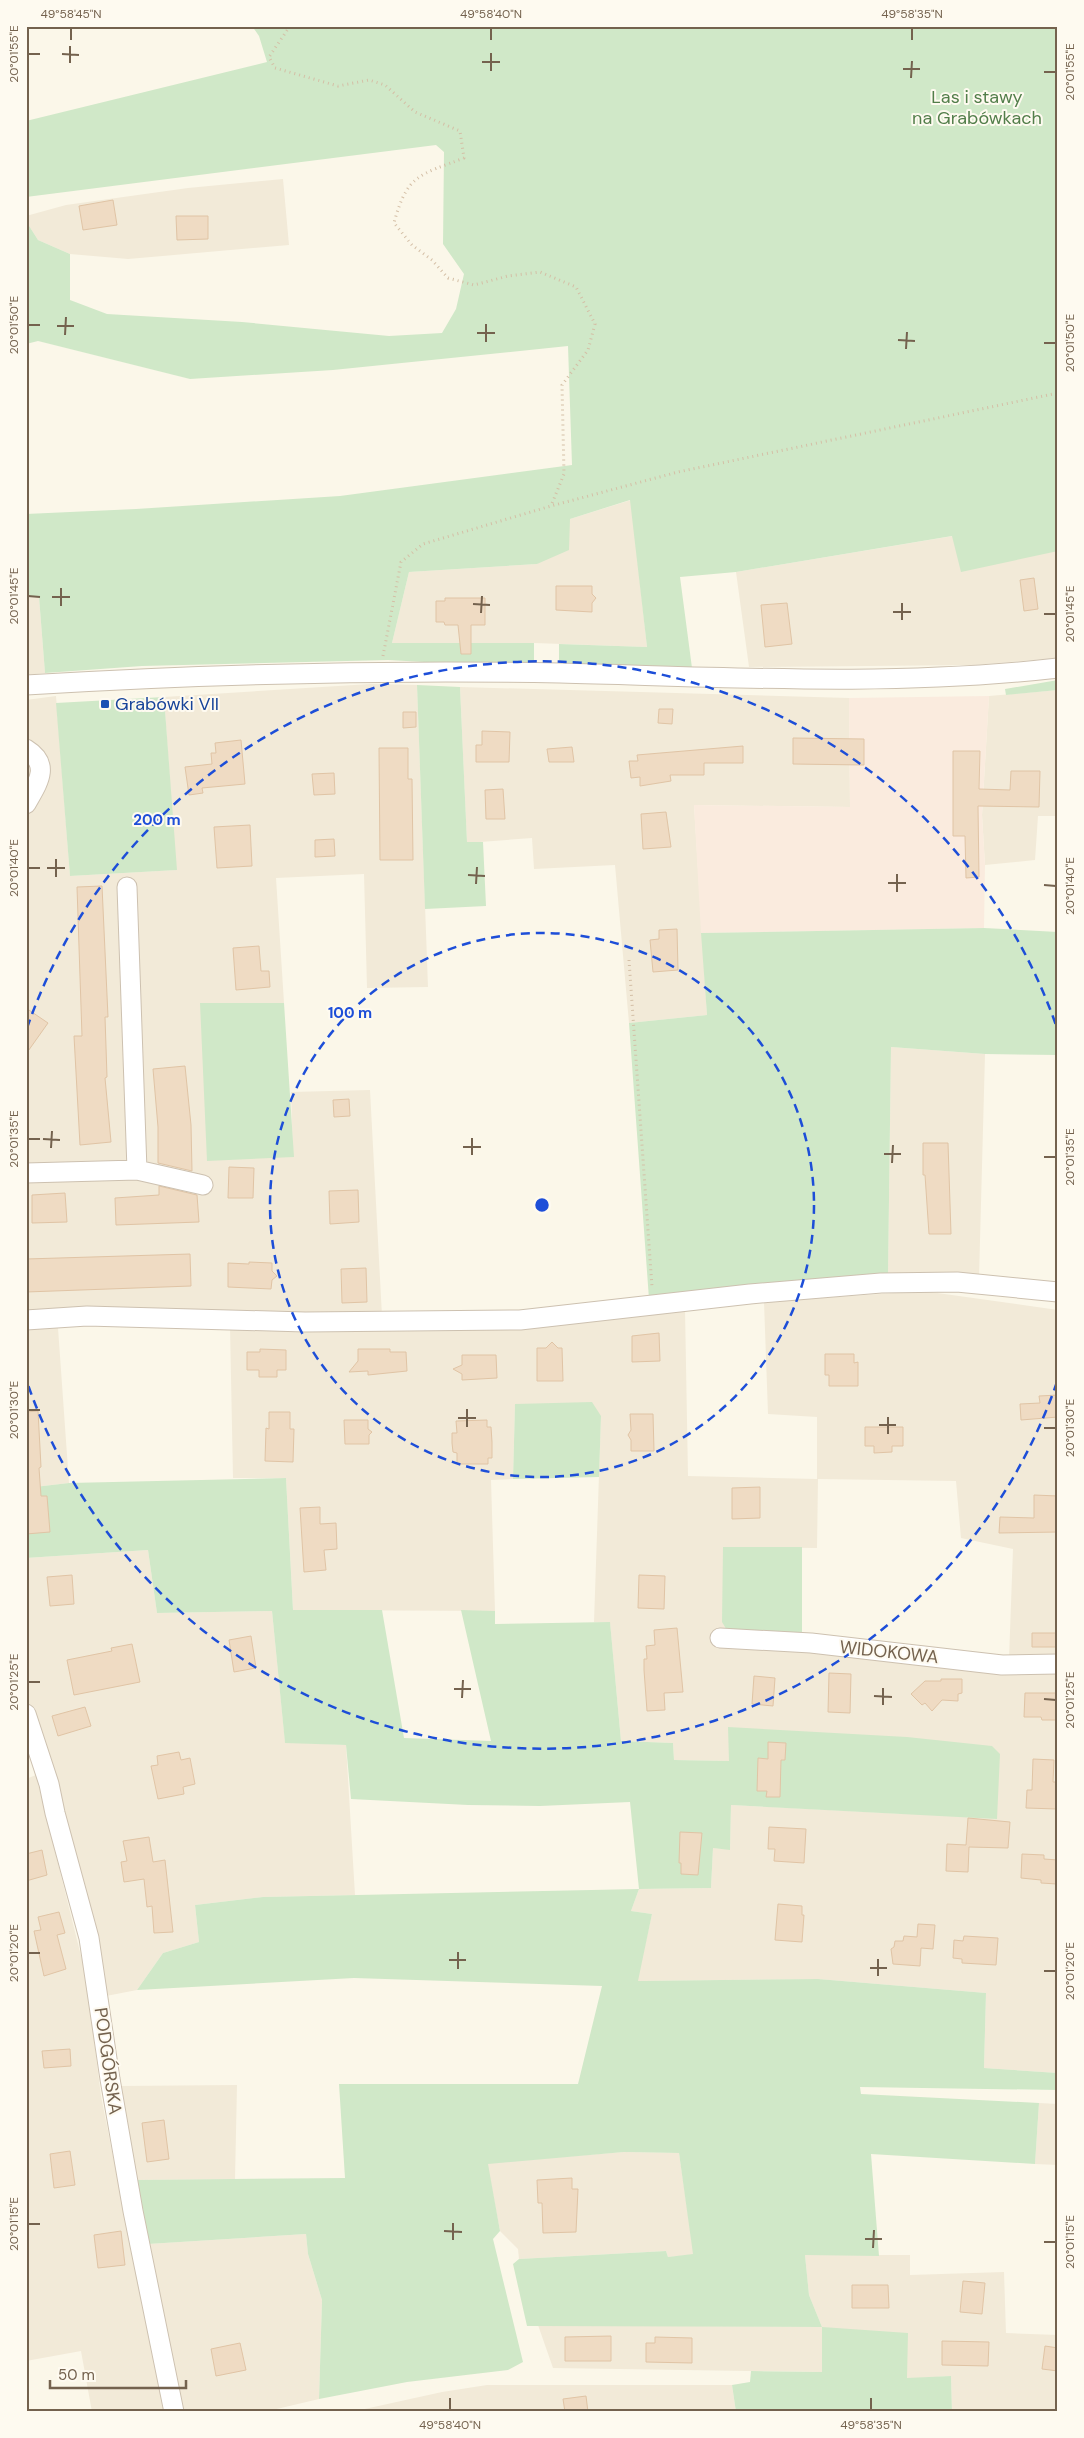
<svg xmlns="http://www.w3.org/2000/svg" width="1084" height="2438" font-family="'DM Sans',sans-serif">
	<style>
		.residential { fill: #f2ead8 }
		.commercial { fill: #faebde }
		.green { fill: #d0e8c8 }
		.building { fill: #efdbc3; stroke: #e0c4a5 }
		.lines { fill: none; stroke-linecap: round; stroke-linejoin: round }
		.minor-casing { stroke: #cdc1b0; stroke-width: 21 }
		.path { stroke: #d4bfa6; stroke-width: 3; stroke-dasharray: 1 4; stroke-linecap: butt }
		.minor { stroke: #fff; stroke-width: 19 }
		.ticks { fill: none; stroke: #74624e; stroke-width: 2 }
		.ring { fill: none; stroke: #1d4ed8; stroke-width: 2.5; stroke-dasharray: 9 6 }
		.transit-dot { fill: #1a4fb4; stroke: #fefaf0; stroke-width: 2 }
		.labels { text-anchor: middle; stroke-width: 4; stroke-linejoin: round; paint-order: stroke }
		.park-label { font-size: 18px; fill: #527e4a; stroke: #fefaf0 }
		.transit-label { font-size: 18px; fill: #164399; stroke: #fefaf0; text-anchor: start }
		.street-label { font-size: 18px; fill: #74624e; stroke: #fefaf0 }
		.centre { fill: #1d4ed8; stroke: #fefaf0; stroke-width: 2.5 }
		.ring-label { font-size: 15px; text-anchor: middle; font-weight: bold; fill: #1d4ed8; stroke: #fefaf0; stroke-width: 4; stroke-linejoin: round; paint-order: stroke }
		.neatline { fill: none; stroke: #74624e; stroke-width: 2 }
		.ticks-label { font-size: 12px; text-anchor: middle; fill: #74624e }
	</style>
	<rect width="100%" height="100%" fill="#fbf7e9"/>
	<path class="residential" d="M 283,179 L 289,245 L 128,259 L 70,254 L 38,240 L 26,221 L 26,216 L 66,205 L 188,188 Z
		M 1058,400 L 1058,658 L 973,665 L 749,667 L 736,572 L 953,536 Z
		M 631,500 L 647,647 L 534,643 L 392,643 L 409,572 L 537,564 L 570,519 Z
		M 26,597 L 39,597 L 45,673 L 26,675 Z
		M 370,684 L 417,685 L 428,987 L 367,988 L 364,874 L 276,878 L 284,1003 L 200,1003 L 293,1157 L 291,1092 L 370,1090 L 382,1316 L 26,1311 L 26,700 L 56,696 L 70,876 L 176,870 L 164,697 Z
		M 460,687 L 849,698 L 850,807 L 694,805 L 707,1015 L 629,1023 L 615,865 L 534,869 L 532,838 L 467,843 Z
		M 1058,690 L 1058,816 L 1038,816 L 1035,860 L 985,865 L 982,815 L 989,696 Z
		M 891,1047 L 985,1054 L 979,1278 L 888,1276 Z
		M 923,1291 L 1058,1310 L 1058,1658 L 1009,1659 L 1013,1549 L 961,1538 L 956,1481 L 818,1479 L 817,1548 L 723,1547 L 728,1632 L 712,1632 L 712,1639 L 1058,1673 L 1058,2073 L 984,2068 L 986,1993 L 818,1979 L 637,1981 L 652,1914 L 631,1911 L 639,1889 L 711,1888 L 713,1848 L 730,1849 L 731,1805 L 905,1814 L 729,1727 L 729,1761 L 674,1760 L 673,1743 L 621,1741 L 610,1623 L 594,1622 L 601,1416 L 515,1404 L 513,1479 L 491,1480 L 495,1611 L 293,1610 L 286,1478 L 233,1478 L 230,1326 L 438,1330 L 584,1323 L 685,1309 L 688,1476 L 817,1479 L 817,1417 L 768,1414 L 764,1302 Z
		M 58,1328 L 69,1483 L 26,1488 L 26,1329 Z
		M 148,1550 L 157,1613 L 272,1611 L 285,1742 L 346,1745 L 355,1895 L 263,1897 L 195,1905 L 199,1942 L 163,1953 L 137,1990 L 106,1996 L 68,1823 L 47,1749 L 42,1749 L 26,1700 L 26,1558 Z
		M 36,1775 L 86,1976 L 101,2096 L 164,2412 L 92,2412 L 81,2351 L 26,2361 L 26,1779 Z
		M 237,2085 L 235,2179 L 133,2180 L 120,2086 Z
		M 1039,2103 L 1058,2104 L 1058,2165 L 1035,2164 Z
		M 624,2152 L 679,2153 L 694,2255 L 668,2257 L 666,2251 L 519,2259 L 518,2249 L 500,2231 L 487,2163 Z
		M 306,2234 L 308,2254 L 322,2300 L 319,2399 L 264,2412 L 182,2412 L 148,2244 Z
		M 805,2255 L 910,2255 L 910,2275 L 1004,2272 L 1006,2333 L 1058,2335 L 1058,2412 L 952,2412 L 951,2376 L 906,2379 L 907,2333 L 822,2372 L 553,2368 L 538,2325 L 822,2327 L 809,2295 Z
		M 487,2385 L 732,2385 L 736,2412 L 351,2412 L 442,2392 Z"/>
	<path class="commercial" d="M 989,696 L 982,815 L 985,865 L 984,928 L 701,933 L 694,805 L 850,807 L 849,698 Z"/>
	<path class="green" d="M 252,26 L 1058,26 L 1058,551 L 961,572 L 952,536 L 736,572 L 680,577 L 692,668 L 559,665 L 559,644 L 647,647 L 630,500 L 570,519 L 569,550 L 537,564 L 409,572 L 392,643 L 534,643 L 534,668 L 388,660 L 142,666 L 45,673 L 39,597 L 26,597 L 26,514 L 136,509 L 340,496 L 572,465 L 568,346 L 333,370 L 190,379 L 38,341 L 26,344 L 26,221 L 38,240 L 70,254 L 70,300 L 107,314 L 242,322 L 389,336 L 442,333 L 456,309 L 464,274 L 443,244 L 444,152 L 436,145 L 26,197 L 26,121 L 267,62 L 259,36 Z
		M 1058,680 L 1058,690 L 1006,695 L 1005,689 Z
		M 417,685 L 460,687 L 467,842 L 483,842 L 486,906 L 425,909 Z
		M 164,697 L 177,870 L 70,876 L 56,703 Z
		M 984,928 L 1058,932 L 1058,1055 L 985,1054 L 891,1047 L 888,1276 L 649,1299 L 629,1023 L 707,1015 L 701,933 Z
		M 284,1003 L 294,1157 L 207,1161 L 200,1003 Z
		M 592,1402 L 601,1416 L 599,1477 L 513,1479 L 515,1404 Z
		M 286,1478 L 293,1610 L 382,1610 L 404,1738 L 491,1741 L 461,1610 L 495,1611 L 495,1624 L 610,1622 L 621,1741 L 673,1743 L 674,1760 L 729,1761 L 728,1727 L 907,1737 L 992,1746 L 1000,1754 L 997,1819 L 731,1805 L 730,1850 L 713,1848 L 711,1888 L 639,1889 L 631,1911 L 652,1914 L 638,1981 L 818,1979 L 986,1993 L 984,2068 L 1058,2073 L 1058,2090 L 860,2087 L 861,2094 L 1039,2103 L 1035,2164 L 871,2154 L 879,2256 L 805,2255 L 809,2295 L 822,2327 L 908,2333 L 907,2378 L 951,2376 L 952,2412 L 736,2412 L 732,2385 L 750,2382 L 751,2371 L 822,2372 L 822,2327 L 527,2326 L 513,2264 L 519,2259 L 666,2251 L 668,2257 L 693,2254 L 679,2153 L 624,2152 L 488,2164 L 500,2231 L 493,2239 L 523,2362 L 508,2370 L 407,2382 L 319,2399 L 322,2300 L 308,2254 L 306,2234 L 148,2244 L 133,2180 L 345,2178 L 339,2084 L 578,2084 L 602,1986 L 354,1978 L 137,1990 L 163,1953 L 199,1942 L 195,1905 L 263,1897 L 639,1889 L 630,1802 L 540,1806 L 468,1805 L 351,1799 L 346,1745 L 285,1743 L 272,1611 L 157,1613 L 148,1550 L 26,1558 L 26,1488 L 69,1483 Z
		M 723,1547 L 802,1547 L 802,1637 L 728,1632 L 722,1622 Z"/>
	<path class="building" d="M 113,200 L 117,225 L 83,230 L 79,206 Z
		M 176,216 L 208,216 L 208,239 L 177,240 Z
		M 1034,578 L 1038,609 L 1024,611 L 1020,580 Z
		M 556,586 L 592,586 L 592,594 L 596,598 L 592,603 L 592,612 L 556,610 Z
		M 445,598 L 485,598 L 485,625 L 471,625 L 471,654 L 461,654 L 458,625 L 445,625 L 444,622 L 436,622 L 436,601 L 445,601 Z
		M 787,603 L 792,644 L 765,647 L 761,605 Z
		M 659,709 L 673,709 L 672,724 L 658,723 Z
		M 403,712 L 416,712 L 416,727 L 403,728 Z
		M 482,731 L 510,732 L 509,762 L 476,762 L 476,745 L 482,745 Z
		M 793,738 L 864,739 L 864,765 L 793,764 Z
		M 241,740 L 245,784 L 202,788 L 203,793 L 189,795 L 185,767 L 212,764 L 211,753 L 216,753 L 215,743 Z
		M 743,746 L 743,763 L 704,763 L 704,775 L 670,775 L 671,781 L 640,786 L 640,777 L 631,778 L 629,761 L 638,761 L 637,755 Z
		M 572,747 L 574,762 L 549,762 L 547,749 Z
		M 379,748 L 408,748 L 408,779 L 412,779 L 413,860 L 380,860 Z
		M 953,751 L 980,751 L 979,789 L 1010,790 L 1011,771 L 1040,771 L 1039,807 L 978,806 L 979,877 L 966,878 L 965,836 L 953,836 Z
		M 334,773 L 335,794 L 314,795 L 312,774 Z
		M 503,789 L 505,819 L 486,819 L 485,790 Z
		M 666,812 L 671,847 L 643,849 L 641,814 Z
		M 250,825 L 252,866 L 217,868 L 214,827 Z
		M 334,839 L 335,856 L 315,857 L 315,840 Z
		M 102,886 L 108,1017 L 105,1017 L 107,1077 L 105,1078 L 111,1142 L 80,1145 L 74,1036 L 82,1036 L 77,887 Z
		M 677,929 L 678,970 L 653,972 L 650,940 L 659,939 L 659,930 Z
		M 259,946 L 261,971 L 269,971 L 270,987 L 236,990 L 233,948 Z
		M 26,1008 L 48,1023 L 26,1054 Z
		M 185,1066 L 191,1125 L 192,1171 L 158,1163 L 158,1127 L 153,1069 Z
		M 349,1099 L 350,1116 L 334,1117 L 333,1100 Z
		M 923,1143 L 948,1143 L 951,1234 L 929,1234 L 925,1175 L 923,1175 Z
		M 229,1167 L 254,1168 L 253,1198 L 228,1198 Z
		M 159,1186 L 197,1195 L 199,1222 L 116,1225 L 115,1198 L 159,1195 Z
		M 358,1190 L 359,1222 L 330,1224 L 329,1191 Z
		M 65,1193 L 67,1222 L 32,1223 L 32,1195 Z
		M 190,1254 L 191,1286 L 26,1292 L 26,1259 Z
		M 249,1262 L 272,1263 L 272,1271 L 277,1276 L 272,1280 L 271,1289 L 228,1287 L 228,1263 L 249,1264 Z
		M 366,1268 L 367,1302 L 342,1303 L 341,1269 Z
		M 659,1333 L 660,1361 L 632,1362 L 632,1336 Z
		M 552,1342 L 558,1348 L 562,1348 L 563,1381 L 537,1381 L 537,1348 L 546,1348 Z
		M 260,1349 L 286,1350 L 286,1370 L 277,1370 L 277,1377 L 259,1377 L 259,1370 L 247,1370 L 247,1352 L 260,1352 Z
		M 358,1349 L 390,1349 L 390,1352 L 406,1352 L 407,1371 L 368,1375 L 368,1371 L 349,1372 L 358,1361 Z
		M 825,1354 L 854,1354 L 854,1363 L 858,1362 L 858,1386 L 829,1386 L 829,1375 L 825,1375 Z
		M 462,1355 L 496,1355 L 497,1378 L 462,1380 L 462,1374 L 453,1369 L 462,1365 Z
		M 1058,1395 L 1058,1417 L 1021,1420 L 1020,1404 L 1040,1403 L 1039,1396 Z
		M 38,1411 L 41,1467 L 39,1468 L 41,1496 L 47,1496 L 50,1532 L 26,1534 L 26,1412 Z
		M 269,1412 L 290,1412 L 290,1429 L 294,1429 L 293,1462 L 265,1461 L 266,1428 L 269,1429 Z
		M 630,1414 L 653,1414 L 654,1451 L 631,1451 L 631,1440 L 628,1435 L 631,1430 Z
		M 344,1420 L 368,1420 L 368,1429 L 372,1432 L 369,1435 L 369,1444 L 345,1444 Z
		M 487,1420 L 487,1427 L 491,1427 L 492,1442 L 492,1458 L 488,1458 L 488,1464 L 457,1464 L 457,1453 L 453,1452 L 452,1443 L 452,1433 L 457,1433 L 456,1421 Z
		M 865,1427 L 903,1427 L 903,1446 L 892,1446 L 892,1452 L 874,1453 L 874,1446 L 865,1446 Z
		M 760,1487 L 760,1518 L 732,1519 L 732,1488 Z
		M 1034,1495 L 1058,1496 L 1058,1532 L 999,1533 L 1000,1517 L 1034,1518 Z
		M 320,1507 L 320,1524 L 336,1523 L 337,1549 L 324,1550 L 326,1570 L 304,1572 L 300,1508 Z
		M 72,1575 L 74,1604 L 50,1606 L 47,1577 Z
		M 639,1575 L 665,1576 L 664,1609 L 638,1608 Z
		M 677,1628 L 683,1692 L 664,1693 L 665,1710 L 647,1711 L 644,1670 L 644,1659 L 647,1659 L 646,1646 L 655,1645 L 654,1630 Z
		M 1032,1633 L 1058,1633 L 1058,1647 L 1032,1647 Z
		M 251,1636 L 256,1668 L 234,1672 L 229,1640 Z
		M 132,1644 L 140,1682 L 74,1695 L 67,1660 L 112,1651 L 111,1648 Z
		M 829,1673 L 851,1674 L 850,1713 L 828,1712 Z
		M 754,1676 L 775,1678 L 773,1706 L 752,1704 Z
		M 941,1679 L 962,1679 L 962,1693 L 958,1694 L 958,1701 L 942,1700 L 932,1711 L 925,1703 L 922,1705 L 911,1694 L 925,1681 L 941,1681 Z
		M 1025,1693 L 1058,1693 L 1058,1720 L 1042,1720 L 1041,1717 L 1024,1717 Z
		M 85,1707 L 91,1726 L 58,1736 L 52,1716 Z
		M 768,1742 L 786,1743 L 785,1760 L 781,1760 L 780,1797 L 766,1797 L 767,1791 L 757,1791 L 758,1758 L 768,1759 Z
		M 179,1752 L 181,1760 L 190,1758 L 195,1784 L 183,1787 L 184,1794 L 158,1799 L 151,1766 L 158,1765 L 157,1756 Z
		M 1033,1759 L 1054,1760 L 1053,1782 L 1058,1782 L 1057,1809 L 1026,1808 L 1027,1790 L 1032,1790 Z
		M 968,1818 L 1010,1822 L 1008,1848 L 969,1847 L 968,1872 L 946,1871 L 947,1844 L 966,1845 Z
		M 769,1827 L 806,1829 L 804,1863 L 774,1861 L 775,1849 L 768,1849 Z
		M 680,1832 L 702,1833 L 698,1875 L 681,1874 L 681,1863 L 679,1863 Z
		M 149,1837 L 153,1862 L 165,1860 L 173,1932 L 154,1933 L 152,1906 L 147,1907 L 144,1879 L 124,1882 L 121,1862 L 127,1861 L 123,1841 Z
		M 42,1850 L 47,1875 L 26,1881 L 26,1854 Z
		M 1022,1854 L 1044,1855 L 1044,1859 L 1058,1860 L 1057,1884 L 1041,1883 L 1041,1880 L 1021,1878 Z
		M 778,1904 L 802,1906 L 802,1915 L 804,1915 L 802,1942 L 775,1940 Z
		M 59,1912 L 65,1933 L 57,1935 L 66,1969 L 44,1976 L 34,1931 L 41,1930 L 38,1917 Z
		M 918,1924 L 935,1925 L 933,1949 L 921,1948 L 920,1966 L 893,1964 L 891,1949 L 894,1947 L 895,1941 L 903,1941 L 904,1936 L 917,1937 Z
		M 964,1936 L 998,1938 L 996,1965 L 962,1963 L 962,1959 L 953,1958 L 954,1940 L 963,1941 Z
		M 70,2049 L 71,2066 L 44,2068 L 42,2051 Z
		M 164,2120 L 169,2159 L 147,2162 L 142,2123 Z
		M 70,2151 L 75,2185 L 54,2188 L 50,2154 Z
		M 572,2178 L 572,2189 L 578,2189 L 576,2232 L 543,2233 L 542,2203 L 538,2203 L 537,2180 Z
		M 121,2231 L 125,2265 L 98,2268 L 94,2235 Z
		M 963,2281 L 985,2283 L 982,2314 L 960,2312 Z
		M 852,2285 L 888,2285 L 889,2308 L 852,2308 Z
		M 611,2336 L 611,2361 L 565,2361 L 565,2337 Z
		M 655,2337 L 692,2338 L 692,2363 L 646,2362 L 646,2343 L 655,2343 Z
		M 942,2341 L 989,2342 L 988,2366 L 942,2365 Z
		M 240,2343 L 246,2370 L 216,2376 L 211,2349 Z
		M 1045,2346 L 1058,2348 L 1058,2371 L 1042,2369 Z
		M 586,2396 L 588,2412 L 565,2412 L 563,2399 Z"/>
	<g class="lines">
		<defs>
			<path id="minor" d="M 26,685 C 204,674 382,670 560,673 C 726,677 893,687 1058,668
				M 26,749 C 52,765 37,784 26,804
				M 137,1170 L 203,1185
				M 26,1173 L 137,1170 L 127,887
				M 26,1320 L 87,1316 L 305,1322 L 520,1320 L 750,1294 L 881,1283 L 957,1282 L 1058,1292
				M 720,1638 L 811,1643 L 1002,1665 L 1058,1664
				M 26,1714 L 49,1784 L 55,1813 L 89,1938 L 110,2079 L 133,2211 L 174,2412"/>
		</defs>
		<use href="#minor" class="minor-casing"/>
		<path class="path" d="M 290,26 L 269,57 L 275,68 L 338,86 L 369,80 L 385,85 L 415,112 L 460,131 L 464,158 C 420,175 407,174 394,223 L 412,245 L 432,260 L 448,278 L 474,285 L 508,276 L 540,272 L 576,287 L 595,324 L 588,350 L 562,385 L 564,474 L 551,506
			M 383,656 L 401,562 L 423,544 L 551,506 L 678,472 L 1058,393
			M 629,960 L 652,1287"/>
		<use href="#minor" class="minor"/>
	</g>
	<path class="ticks" d="M 71,40 L 71,28M 491,40 L 491,28M 912,40 L 912,28M 28,54 L 40,54M 62,54 L 79,55M 482,62 L 500,62M 70,63 L 70,46M 903,69 L 920,69M 491,71 L 491,53M 1044,72 L 1056,72M 911,78 L 912,61M 28,325 L 40,325M 57,326 L 74,326M 477,333 L 495,333M 65,335 L 66,317M 898,340 L 915,341M 486,342 L 486,324M 1044,343 L 1056,343M 906,349 L 907,332M 28,596 L 40,597M 52,597 L 70,597M 473,604 L 490,605M 61,606 L 61,588M 893,612 L 911,612M 481,613 L 482,596M 1044,614 L 1056,614M 902,620 L 902,603M 28,868 L 40,868M 47,868 L 65,868M 468,875 L 485,876M 56,877 L 56,859M 888,883 L 906,883M 476,884 L 477,867M 1044,885 L 1056,886M 897,892 L 897,874M 28,1139 L 40,1139M 43,1139 L 60,1140M 463,1147 L 481,1147M 51,1148 L 52,1131M 884,1154 L 901,1154M 472,1155 L 472,1138M 1044,1157 L 1056,1157M 892,1163 L 893,1145M 28,1410 L 40,1410M 458,1418 L 476,1418M 879,1425 L 896,1425M 467,1427 L 467,1409M 1044,1428 L 1056,1428M 888,1434 L 888,1417M 28,1682 L 40,1682M 454,1689 L 471,1689M 874,1696 L 892,1697M 462,1698 L 463,1680M 1044,1699 L 1056,1700M 883,1705 L 883,1688M 28,1953 L 40,1953M 449,1960 L 466,1960M 870,1968 L 887,1968M 458,1969 L 458,1952M 1044,1971 L 1056,1971M 878,1976 L 878,1959M 28,2224 L 40,2224M 444,2231 L 462,2232M 865,2239 L 882,2239M 453,2240 L 453,2223M 1044,2242 L 1056,2242M 873,2248 L 874,2230M 450,2410 L 450,2398M 871,2410 L 871,2398"/>
	<g class="ring">
		<circle cx="542" cy="1205" r="272"/>
		<path d="M1057 1382A545 545 0 0 1 27 1382M27 1028A545 545 0 0 1 1057 1028"/>
	</g>
	<rect class="transit-dot" x="100" y="699" width="10" height="10" rx="2.5"/>
	<g class="labels">
		<g class="park-label">
			<text x="977" y="103">Las i stawy<tspan x="977" dy="21">na Grabówkach</tspan></text>
		</g>
		<g class="transit-label">
			<text x="115" y="710">Grabówki VII</text>
		</g>
		<g class="street-label">
			<text transform="translate(889 1652) rotate(6)" y="6">WIDOKOWA</text>
			<text transform="translate(108 2061) rotate(82)" y="6">PODGÓRSKA</text>
		</g>
	</g>
	<circle cx="542" cy="1205" r="8" class="centre"/>
	<g class="ring-label">
		<text x="157" y="825">200 m</text>
		<text x="350" y="1018">100 m</text>
	</g>
	<rect width="1084" height="2438" fill="none" stroke="#fefaf0" stroke-width="55"/>
	<path d="M50 2380v8h136v-8" fill="none" stroke="#74624e" stroke-width="2.5"/>
	<text x="58" y="2380" font-size="15" fill="#74624e" stroke="#fefaf0" stroke-width="4" paint-order="stroke">50 m</text>
	<rect x="28" y="28" width="1028" height="2382" class="neatline"/>
	<g class="ticks-label">
		<text x="71" y="18">49°58'45"N</text>
		<text x="491" y="18">49°58'40"N</text>
		<text x="912" y="18">49°58'35"N</text>
		<text transform="translate(14 54) rotate(-90)" y="4">20°01'55"E</text>
		<text transform="translate(1070 72) rotate(-90)" y="4">20°01'55"E</text>
		<text transform="translate(14 325) rotate(-90)" y="4">20°01'50"E</text>
		<text transform="translate(1070 343) rotate(-90)" y="4">20°01'50"E</text>
		<text transform="translate(14 596) rotate(-90)" y="4">20°01'45"E</text>
		<text transform="translate(1070 614) rotate(-90)" y="4">20°01'45"E</text>
		<text transform="translate(14 868) rotate(-90)" y="4">20°01'40"E</text>
		<text transform="translate(1070 886) rotate(-90)" y="4">20°01'40"E</text>
		<text transform="translate(14 1139) rotate(-90)" y="4">20°01'35"E</text>
		<text transform="translate(1070 1157) rotate(-90)" y="4">20°01'35"E</text>
		<text transform="translate(14 1410) rotate(-90)" y="4">20°01'30"E</text>
		<text transform="translate(1070 1428) rotate(-90)" y="4">20°01'30"E</text>
		<text transform="translate(14 1682) rotate(-90)" y="4">20°01'25"E</text>
		<text transform="translate(1070 1700) rotate(-90)" y="4">20°01'25"E</text>
		<text transform="translate(14 1953) rotate(-90)" y="4">20°01'20"E</text>
		<text transform="translate(1070 1971) rotate(-90)" y="4">20°01'20"E</text>
		<text transform="translate(14 2224) rotate(-90)" y="4">20°01'15"E</text>
		<text transform="translate(1070 2242) rotate(-90)" y="4">20°01'15"E</text>
		<text x="450" y="2429">49°58'40"N</text>
		<text x="871" y="2429">49°58'35"N</text>
	</g>
</svg>
